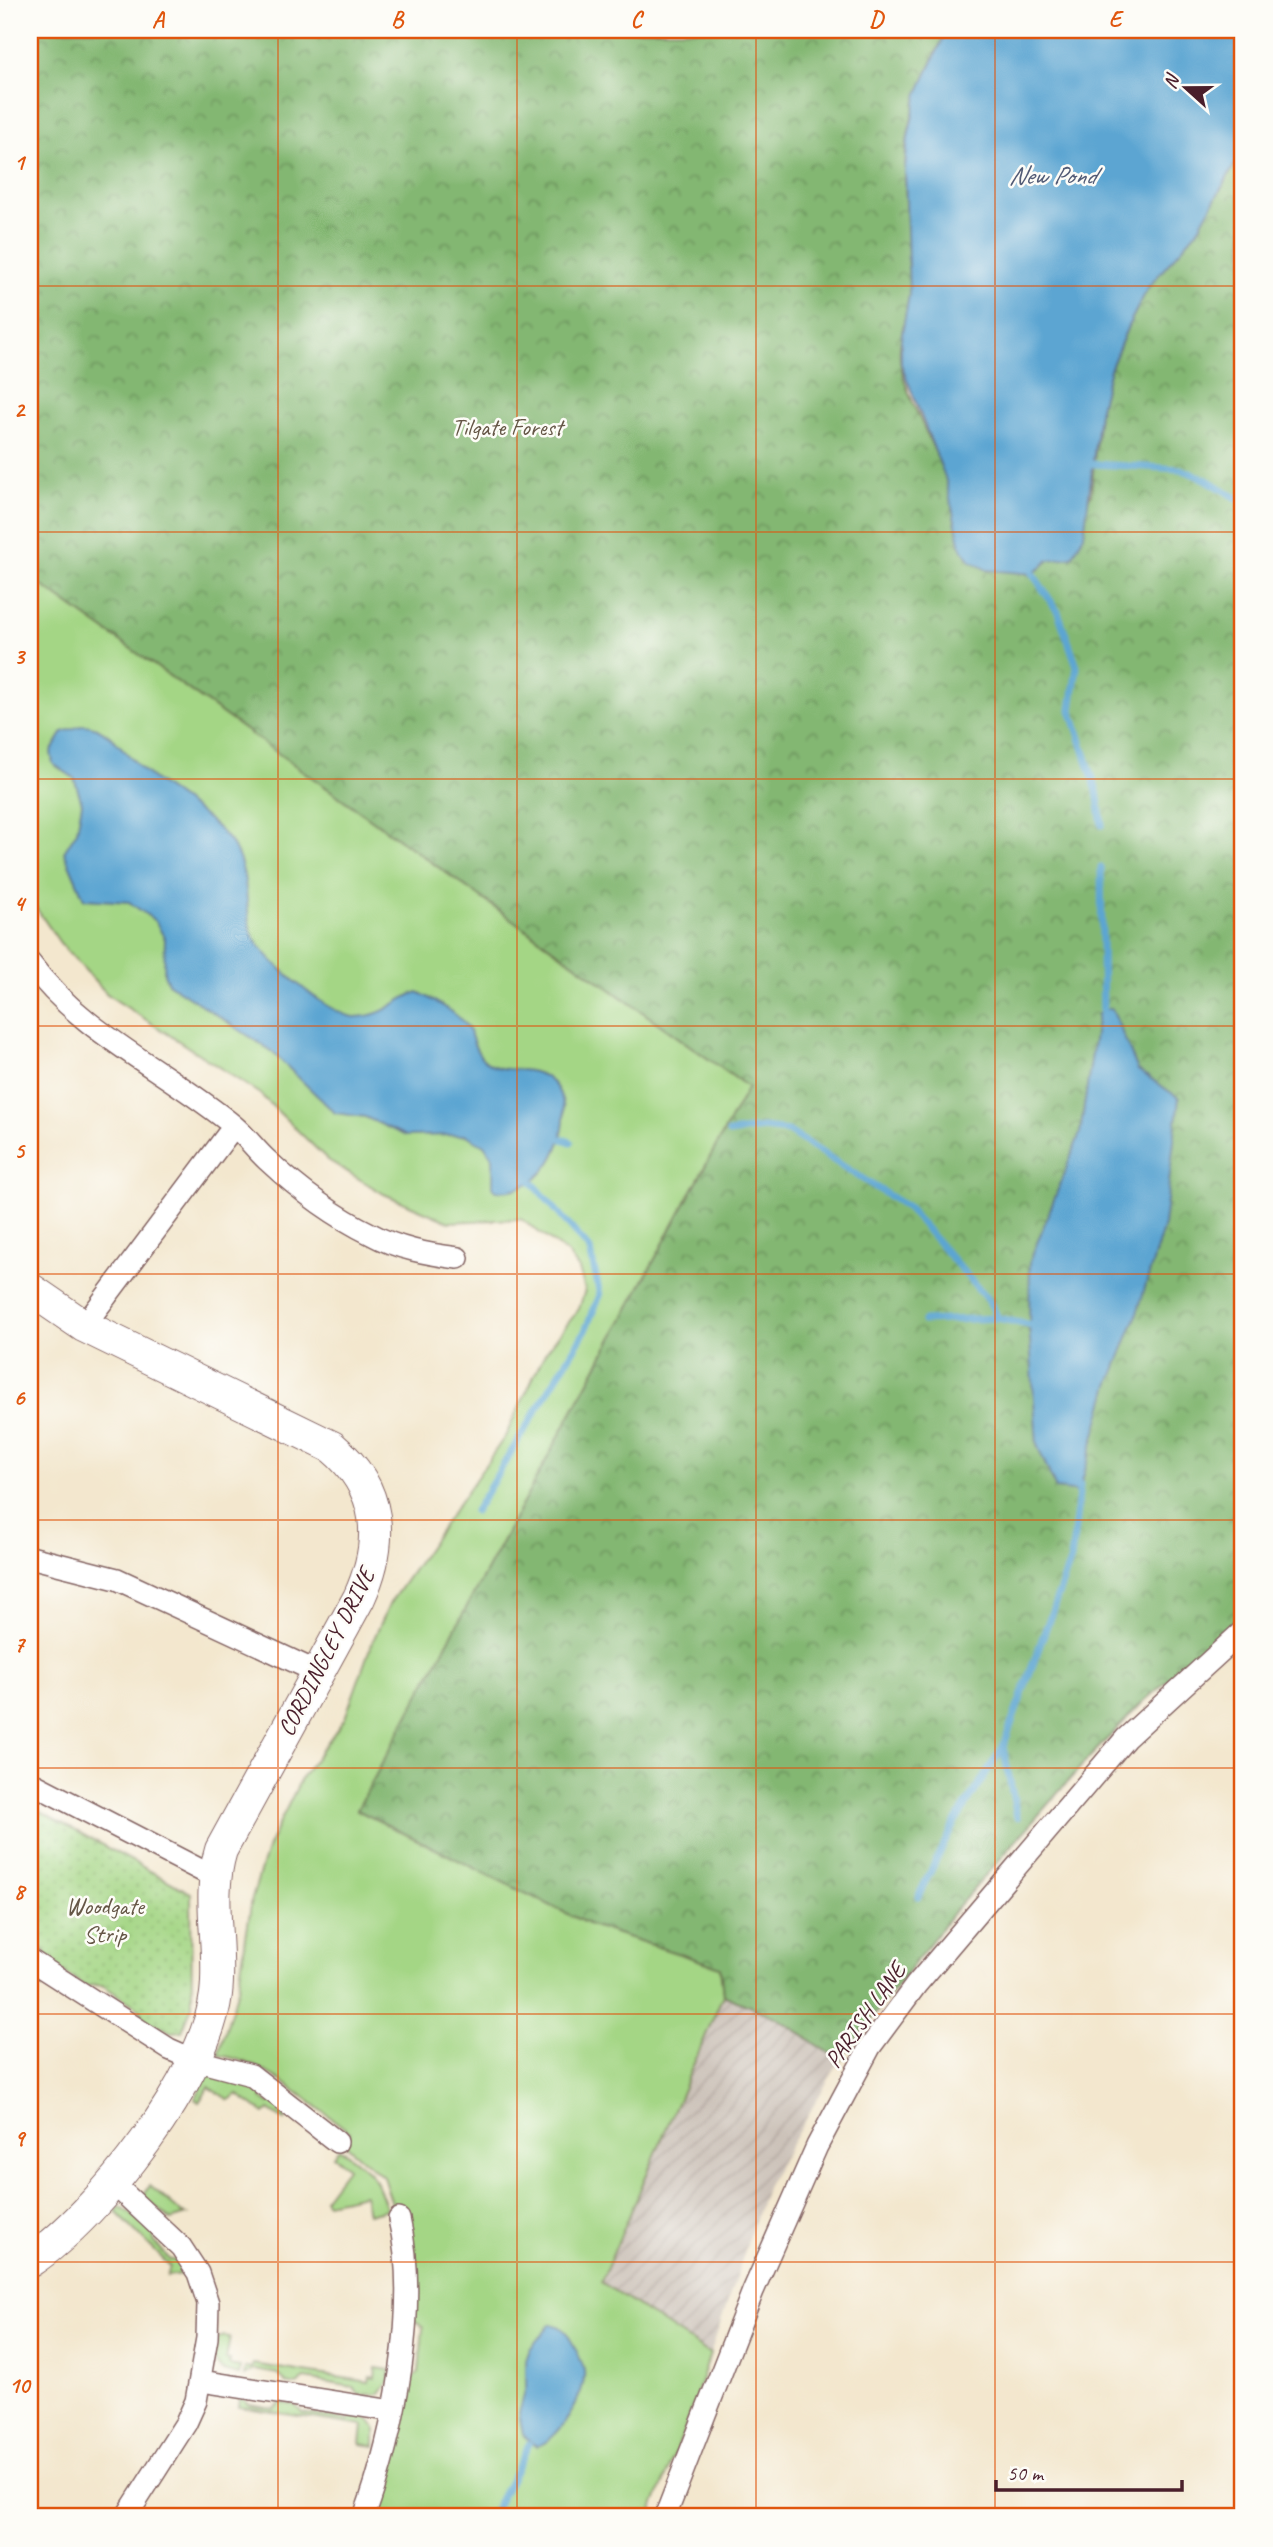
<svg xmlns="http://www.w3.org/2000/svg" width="1273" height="2547" font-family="Caveat,sans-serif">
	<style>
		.industrial { fill: url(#industrial-furrows) }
		.grass { fill: #a4d685; stroke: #777a58; stroke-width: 2 }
		.forest { fill: url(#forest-crowns); stroke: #666b4e; stroke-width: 2 }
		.park { fill: url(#park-dots); stroke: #777a58; stroke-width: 2 }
		.water { fill: #5ba5d2; stroke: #52627e; stroke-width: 2 }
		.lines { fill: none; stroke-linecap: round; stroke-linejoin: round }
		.stream { stroke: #5ba5d2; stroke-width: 7 }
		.street-casing { stroke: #856564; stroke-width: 24 }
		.secondary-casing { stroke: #856564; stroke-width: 34 }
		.street { stroke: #fff; stroke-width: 21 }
		.secondary { stroke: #fff; stroke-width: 32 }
		.grid { fill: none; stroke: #e0560e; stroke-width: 2; stroke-opacity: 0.55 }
		.labels { text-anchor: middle; stroke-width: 5; stroke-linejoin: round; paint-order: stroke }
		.park-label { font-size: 24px; fill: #655646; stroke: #fdfcf7 }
		.street-label { font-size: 24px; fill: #4a1f2b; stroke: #fdfcf7 }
		.water-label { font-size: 26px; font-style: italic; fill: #525b76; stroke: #fdfcf7 }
		.neatline { fill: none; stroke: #e0560e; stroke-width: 2.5 }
		.grid-label { font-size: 23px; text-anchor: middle; font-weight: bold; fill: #e0560e }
	</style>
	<defs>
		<pattern id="industrial-furrows" width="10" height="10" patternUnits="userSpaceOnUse" patternTransform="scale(1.75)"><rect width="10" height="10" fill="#ccc2b9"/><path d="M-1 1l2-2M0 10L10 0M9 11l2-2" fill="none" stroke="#b1a69f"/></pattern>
		<pattern id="forest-crowns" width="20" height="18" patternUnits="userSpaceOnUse" patternTransform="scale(1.75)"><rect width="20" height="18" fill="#83b772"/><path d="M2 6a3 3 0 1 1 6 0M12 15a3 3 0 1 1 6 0" fill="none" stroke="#6d945e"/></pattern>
		<pattern id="park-dots" width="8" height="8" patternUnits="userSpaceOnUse" patternTransform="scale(1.75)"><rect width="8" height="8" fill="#a4d685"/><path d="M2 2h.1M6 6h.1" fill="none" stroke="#8fb773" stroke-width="1.8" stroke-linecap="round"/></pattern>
	</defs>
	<rect width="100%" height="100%" fill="#fdfcf7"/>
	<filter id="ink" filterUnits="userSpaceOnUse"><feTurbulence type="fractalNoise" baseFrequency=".0143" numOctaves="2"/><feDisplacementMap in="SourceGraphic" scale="14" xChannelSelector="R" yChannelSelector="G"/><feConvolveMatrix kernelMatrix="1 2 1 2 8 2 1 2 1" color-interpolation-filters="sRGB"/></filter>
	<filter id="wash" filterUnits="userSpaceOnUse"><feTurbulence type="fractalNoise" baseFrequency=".00686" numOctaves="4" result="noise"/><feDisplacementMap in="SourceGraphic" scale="28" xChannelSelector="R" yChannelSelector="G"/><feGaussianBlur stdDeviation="1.57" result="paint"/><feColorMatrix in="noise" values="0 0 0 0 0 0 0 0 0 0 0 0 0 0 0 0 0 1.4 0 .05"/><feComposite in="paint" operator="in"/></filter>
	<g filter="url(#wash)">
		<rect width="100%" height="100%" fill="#f3e7ce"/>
		<path class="industrial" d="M 723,1995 L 777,2018 L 840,2060 L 767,2185 L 710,2354 L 600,2283 Z"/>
		<path class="grass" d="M 30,577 L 748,1087 L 357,1810 L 590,1925 L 720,1967 L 723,1995 L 601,2282 L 710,2354 L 687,2423 L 650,2517 L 374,2517 L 407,2384 L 419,2372 L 423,2328 L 414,2320 L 415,2256 L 406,2210 L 395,2213 L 383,2177 L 343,2143 L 350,2132 C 310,2103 268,2062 218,2055 L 238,1989 L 252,1898 L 268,1846 L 302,1777 L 345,1718 L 371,1645 L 390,1603 L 506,1435 L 545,1353 L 579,1309 L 585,1290 L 579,1269 L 567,1253 L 521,1219 L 449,1222 L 384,1194 L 328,1160 L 260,1094 L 108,995 L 60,943 L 30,899 Z
			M 209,2073 L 239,2079 L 264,2094 L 261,2098 L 269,2104 L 272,2101 L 288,2113 L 284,2120 L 269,2110 L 265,2114 L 237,2094 L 229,2100 L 209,2087 L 199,2102 L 195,2099 Z
			M 339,2148 C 369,2170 375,2173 387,2209 L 368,2214 L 364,2195 L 327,2203 L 324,2199 L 348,2167 L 333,2156 Z
			M 150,2186 L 183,2214 L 187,2215 L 171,2220 L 142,2195 Z
			M 120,2206 L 153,2230 L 154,2241 L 170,2260 L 180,2260 L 184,2268 L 181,2274 L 167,2276 L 170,2266 L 116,2212 Z
			M 223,2336 L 230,2337 L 226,2360 L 230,2360 L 229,2365 L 240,2367 L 239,2375 L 222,2371 L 214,2361 L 216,2340 Z
			M 253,2364 L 369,2382 L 370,2377 L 375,2378 L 376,2368 L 390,2370 L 389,2381 L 380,2394 L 359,2395 L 353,2387 L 305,2379 L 297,2385 L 286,2383 L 278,2374 L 255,2370 L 244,2376 L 245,2368 L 252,2369 Z
			M 240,2396 L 249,2405 L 273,2409 L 282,2403 L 295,2405 L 302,2413 L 348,2420 L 356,2414 L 370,2421 L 375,2428 L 375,2446 L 361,2444 L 363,2426 L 239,2407 Z"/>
		<path class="forest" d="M 30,30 L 947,30 C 926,73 904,121 905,171 C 905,212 911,252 909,293 C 907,317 896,343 901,367 C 910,405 931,439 945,475 C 969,542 943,568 1033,574 L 1049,560 L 1091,495 L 1099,412 L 1109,372 L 1128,326 L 1149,286 L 1197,231 L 1243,150 L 1243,1614 L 1143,1702 L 1085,1762 L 957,1908 L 840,2060 L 777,2018 L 723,1995 L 720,1967 L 590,1925 L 357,1810 L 748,1087 L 30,577 Z"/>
		<path class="park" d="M 30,1806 L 191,1893 L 192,2006 L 182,2031 L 171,2032 L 155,2023 L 153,2028 L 143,2021 L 140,2009 L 102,1985 L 85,1986 L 48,1962 L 45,1951 L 30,1938 Z"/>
		<path class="water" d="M 947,30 L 1243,30 L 1243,150 L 1197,231 L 1149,286 L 1128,326 L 1109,372 L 1099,412 L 1084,535 L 1072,557 L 1049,560 L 1033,574 L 987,570 L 971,561 L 961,547 L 945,477 L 901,364 L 901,339 L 909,295 L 905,169 L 908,137 L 918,93 Z
			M 83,725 C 106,724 126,754 141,768 C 168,794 216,817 234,848 C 249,873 245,903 251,931 C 256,953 331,1017 355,1017 C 388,1016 394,999 418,992 C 433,1000 461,1014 469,1030 C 473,1040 475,1051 483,1059 C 497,1073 516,1067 534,1072 C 577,1084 567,1141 547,1167 C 535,1183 516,1193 496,1190 L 493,1187 L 493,1158 L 484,1145 L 466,1135 L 406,1136 L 365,1117 L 335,1113 L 270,1050 L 168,983 L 164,974 L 165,939 L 155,921 L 129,902 L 84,899 L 64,852 L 77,831 L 82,803 L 74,778 L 53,764 L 51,752 L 63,732 Z
			M 1104,1009 L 1112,1009 L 1138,1070 L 1179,1098 L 1164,1225 L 1136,1317 L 1108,1388 L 1079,1492 L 1056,1489 L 1037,1445 L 1029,1325 L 1030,1261 L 1080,1133 L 1098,1014 Z
			M 550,2324 C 563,2325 568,2334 573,2345 C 577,2353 583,2362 584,2371 C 587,2393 558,2443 536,2446 L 523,2435 L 519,2413 L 526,2387 L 526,2360 L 530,2349 Z"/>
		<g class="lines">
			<path class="stream" d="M 1094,464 L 1181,469 L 1207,480 L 1243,502
				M 1033,574 L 1058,612 L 1077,666 L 1071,710 L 1097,791 L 1102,825
				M 1101,868 L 1103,1018
				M 729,1133 L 763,1128 L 788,1131 L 908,1208 L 989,1301 L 998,1318 L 1037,1327
				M 562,1139 L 571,1142
				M 924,1321 L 998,1318
				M 475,1511 L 584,1333 L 600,1295 L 590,1250 L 532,1182
				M 1017,1817 L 1003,1747 L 1071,1559 L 1080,1485
				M 918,1897 L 954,1824 L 1003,1747
				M 491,2517 L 529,2444"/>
		</g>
	</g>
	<g filter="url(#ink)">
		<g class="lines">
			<defs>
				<path id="street" d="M 30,963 C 81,1033 168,1071 234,1126 C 246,1136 255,1149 267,1160 C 297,1188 334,1216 371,1234 C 398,1249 428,1254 458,1258
					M 84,1326 L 234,1126
					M 30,1557 L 117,1579 L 317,1672
					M 30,1782 L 214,1877
					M 30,1960 L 169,2049 L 194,2060 L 251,2075 L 337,2142
					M 112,2182 L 181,2247 L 198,2273 L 208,2303 L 207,2338 L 196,2401 L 186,2423 L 126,2517
					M 201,2381 L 393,2411
					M 364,2517 C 394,2435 420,2305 399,2219
					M 665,2517 L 753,2291 L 817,2146 L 870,2047 L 916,1985 L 1126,1738 L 1243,1631"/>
				<path id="secondary" d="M 30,1289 L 84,1326 L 332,1447 C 382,1489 385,1541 359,1598 L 221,1850 C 206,1899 222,1945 216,1994 C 206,2077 99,2215 30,2261"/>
			</defs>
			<use href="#street" class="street-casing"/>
			<use href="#secondary" class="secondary-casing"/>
			<use href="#street" class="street"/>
			<use href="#secondary" class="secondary"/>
		</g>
	</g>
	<path class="grid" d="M 278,30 L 278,2517M 517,30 L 517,2517M 756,30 L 756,2517M 995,30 L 995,2517M 30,286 L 1243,286M 30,532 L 1243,532M 30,779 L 1243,779M 30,1026 L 1243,1026M 30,1274 L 1243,1274M 30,1520 L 1243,1520M 30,1768 L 1243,1768M 30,2014 L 1243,2014M 30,2262 L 1243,2262"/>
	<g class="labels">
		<g class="park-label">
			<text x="507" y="435">Tilgate Forest</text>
			<text x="105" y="1914">Woodgate<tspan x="105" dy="28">Strip</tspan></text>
		</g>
		<g class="street-label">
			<text transform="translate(326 1652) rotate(-63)" y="8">CORDINGLEY DRIVE</text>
			<text transform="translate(865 2015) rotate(-55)" y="8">PARISH LANE</text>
		</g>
		<g class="water-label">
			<text x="1052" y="184">New Pond</text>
		</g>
	</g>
	<rect width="1273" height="2547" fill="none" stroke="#fdfcf7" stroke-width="77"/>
	<g transform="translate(1186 88) rotate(291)" stroke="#fdfcf7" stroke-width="5" paint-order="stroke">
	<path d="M0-5L12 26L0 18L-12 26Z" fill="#4a1f2b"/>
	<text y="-10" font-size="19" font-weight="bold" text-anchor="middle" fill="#4a1f2b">N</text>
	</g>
	<path d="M996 2480v10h186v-10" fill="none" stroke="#4a1f2b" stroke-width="3.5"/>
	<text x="1007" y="2480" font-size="21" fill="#4a1f2b" stroke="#fdfcf7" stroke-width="5" paint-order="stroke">50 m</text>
	<rect x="38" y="38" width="1196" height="2470" class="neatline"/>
	<g class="grid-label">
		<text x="158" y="27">A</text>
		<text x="397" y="27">B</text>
		<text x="636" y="27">C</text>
		<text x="876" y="27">D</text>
		<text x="1115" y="27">E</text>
		<text x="19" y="170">1</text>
		<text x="19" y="417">2</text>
		<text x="19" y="664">3</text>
		<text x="19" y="911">4</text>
		<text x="19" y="1158">5</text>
		<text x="19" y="1405">6</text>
		<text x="19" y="1652">7</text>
		<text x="19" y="1899">8</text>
		<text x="19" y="2146">9</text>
		<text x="19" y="2393">10</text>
	</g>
</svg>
